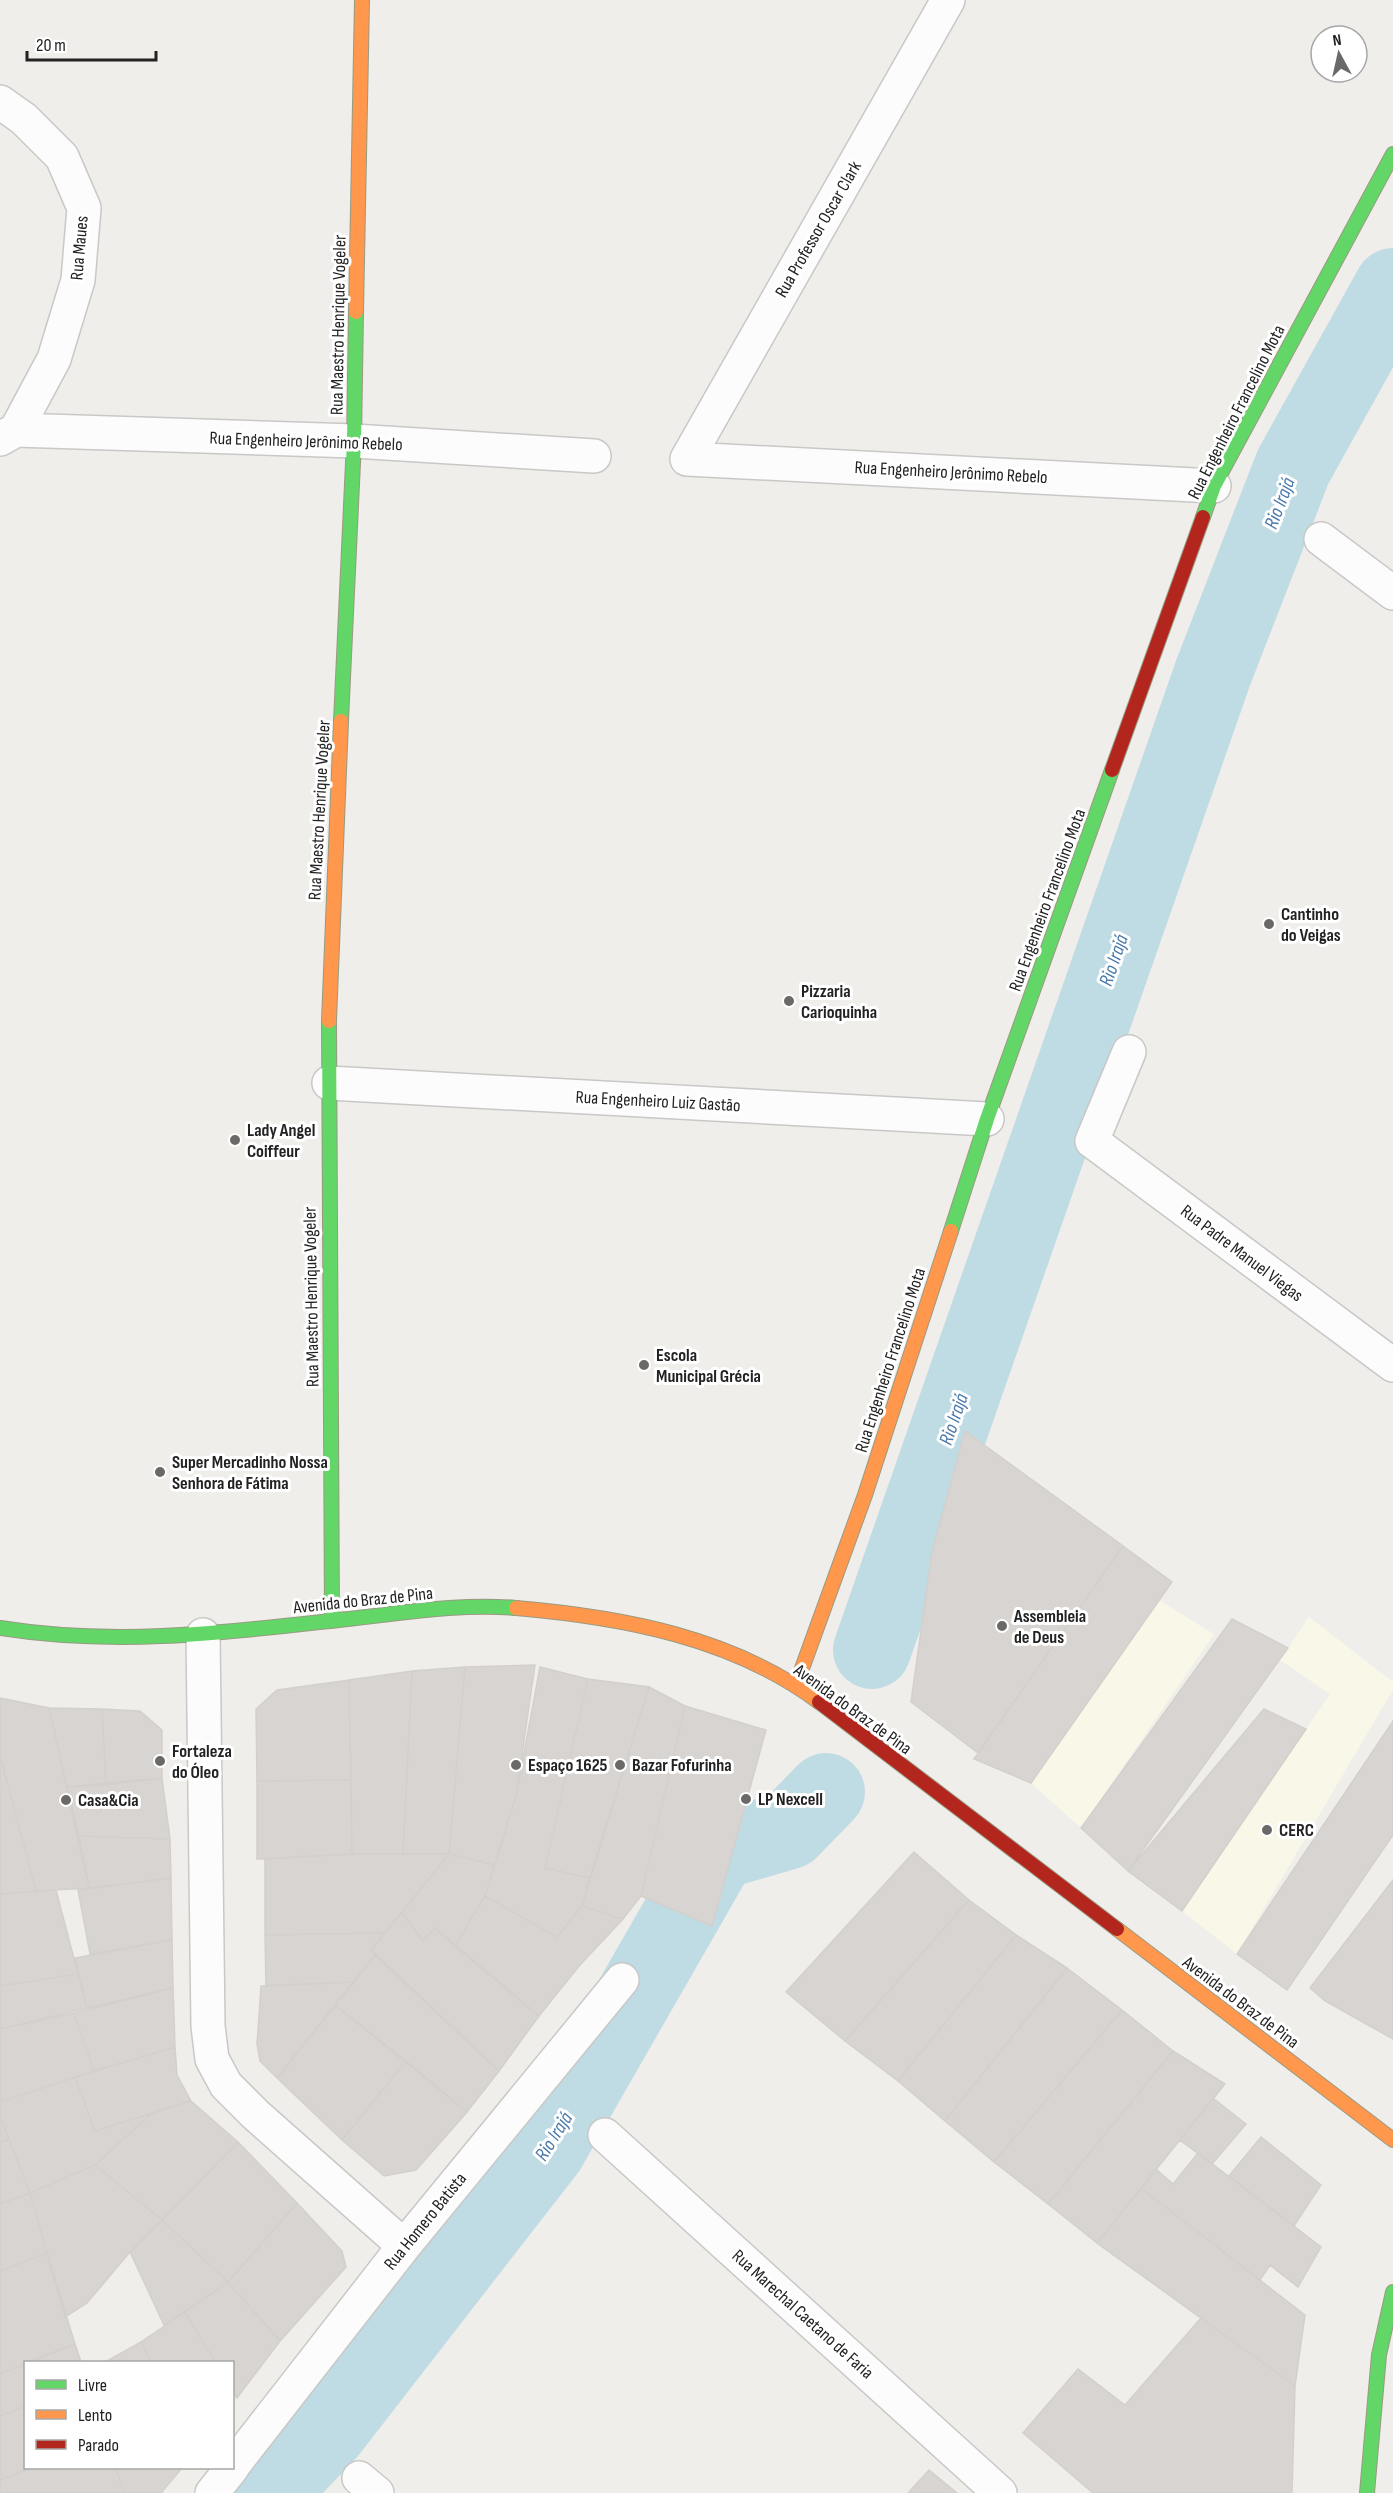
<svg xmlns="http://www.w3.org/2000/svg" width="1393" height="2493" font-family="'Sofia Sans Condensed',sans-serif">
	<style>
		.education { fill: #f8f7e8 }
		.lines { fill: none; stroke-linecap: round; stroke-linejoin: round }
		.river { stroke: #bfdbe3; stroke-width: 78 }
		.building { fill: #d7d4d2; stroke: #d3d0cc; stroke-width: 1.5 }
		.street-casing { stroke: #c9c8c7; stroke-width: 36 }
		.fast-casing { stroke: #999a82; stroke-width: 16 }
		.slow-casing { stroke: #999a82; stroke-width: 16 }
		.jam-casing { stroke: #999a82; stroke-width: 16 }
		.street { stroke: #fdfcfc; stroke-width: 33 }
		.fast { stroke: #63d668; stroke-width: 14 }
		.slow { stroke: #ff974d; stroke-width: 14 }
		.jam { stroke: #b3261e; stroke-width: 14 }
		.poi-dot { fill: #6a6968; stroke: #fff; stroke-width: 2 }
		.labels { text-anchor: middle; stroke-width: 6; stroke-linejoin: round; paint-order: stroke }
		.street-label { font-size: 18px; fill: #222; stroke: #fff }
		.poi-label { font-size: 18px; font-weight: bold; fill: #222; stroke: #fff; text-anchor: start }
		.water-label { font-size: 20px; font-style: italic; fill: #4a7aab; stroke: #fff }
	</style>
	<rect width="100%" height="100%" fill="#f0eeeb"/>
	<path class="education" d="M 1157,1599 L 1214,1634 L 1081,1828 L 1031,1783 Z
		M 1309,1617 L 1393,1682 L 1393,1690 L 1237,1954 L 1182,1911 L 1330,1694 L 1280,1660 Z"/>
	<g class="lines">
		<path class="river" d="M 872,1650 L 1213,673 L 1293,467 L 1393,287
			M 269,2493 L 328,2431 L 547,2149 L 718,1851 L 789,1830 L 826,1792"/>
	</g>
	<path class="building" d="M 965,1431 L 1123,1546 L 978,1753 L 911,1702 L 932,1552 Z
		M 1123,1546 L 1172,1582 L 1031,1783 L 974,1759 Z
		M 1232,1619 L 1288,1648 L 1128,1871 L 1081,1828 Z
		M 535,1665 L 516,1796 L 495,1865 L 449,1854 L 465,1667 Z
		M 465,1667 L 449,1854 L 403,1854 L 412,1671 Z
		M 540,1667 L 588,1679 L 545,1868 L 590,1878 L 582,1906 L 557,1937 L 485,1896 L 516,1796 Z
		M 412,1671 L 403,1854 L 352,1854 L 349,1680 Z
		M 588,1679 L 649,1687 L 590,1878 L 545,1868 Z
		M 349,1680 L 351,1780 L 257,1781 L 256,1709 L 277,1690 Z
		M 649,1687 L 685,1706 L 641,1896 L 623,1919 L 582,1906 Z
		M 0,1698 L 49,1708 L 89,1888 L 36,1891 L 0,1755 Z
		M 685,1706 L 766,1730 L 712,1926 L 641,1896 Z
		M 49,1708 L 102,1709 L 106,1785 L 67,1787 Z
		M 102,1709 L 140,1711 L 162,1730 L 162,1778 L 106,1785 Z
		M 1264,1709 L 1306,1729 L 1182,1911 L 1128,1871 Z
		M 1393,1721 L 1393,1835 L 1287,1990 L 1237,1954 Z
		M 0,1755 L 36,1891 L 0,1894 Z
		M 162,1778 L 170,1839 L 79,1836 L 67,1787 Z
		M 351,1780 L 352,1854 L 257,1859 L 257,1781 Z
		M 79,1836 L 170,1839 L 171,1878 L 89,1888 Z
		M 914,1852 L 969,1900 L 845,2041 L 786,1992 Z
		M 352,1854 L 449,1854 L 385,1933 L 265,1935 L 265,1859 Z
		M 449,1854 L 495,1865 L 485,1896 L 455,1946 L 435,1928 L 423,1941 L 402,1912 Z
		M 171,1878 L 172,1940 L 90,1954 L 78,1890 Z
		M 1393,1880 L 1393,2039 L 1325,2001 L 1310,1988 Z
		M 56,1890 L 78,1974 L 0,1986 L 0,1894 Z
		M 485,1896 L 557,1937 L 582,1906 L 623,1919 L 580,1965 L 539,2016 L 455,1946 Z
		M 969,1900 L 1016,1935 L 898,2081 L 845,2041 Z
		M 402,1912 L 423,1941 L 435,1928 L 539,2016 L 499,2071 L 371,1950 Z
		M 385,1933 L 371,1950 L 375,1955 L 354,1982 L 266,1986 L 265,1935 Z
		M 1016,1935 L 1067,1968 L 945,2121 L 898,2081 Z
		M 172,1940 L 173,1988 L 87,2008 L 75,1958 Z
		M 375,1955 L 499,2071 L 467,2112 L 335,2005 Z
		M 1067,1968 L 1122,2010 L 994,2162 L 945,2121 Z
		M 78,1974 L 87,2008 L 0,2029 L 0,1986 Z
		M 354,1982 L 277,2078 L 260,2061 L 257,2044 L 261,1986 Z
		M 173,1988 L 175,2047 L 94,2071 L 74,2013 Z
		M 335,2005 L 406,2061 L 342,2140 L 277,2078 Z
		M 1122,2010 L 1173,2051 L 1048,2204 L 994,2162 Z
		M 74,2013 L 94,2071 L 0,2102 L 0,2029 Z
		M 175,2047 L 177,2075 L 191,2101 L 95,2131 L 75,2077 Z
		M 1173,2051 L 1225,2084 L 1097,2243 L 1048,2204 Z
		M 406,2061 L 467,2112 L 416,2170 L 384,2176 L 342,2140 Z
		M 75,2077 L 95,2131 L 152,2113 L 95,2165 L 30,2193 L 0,2116 L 0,2102 Z
		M 1213,2098 L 1246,2124 L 1212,2164 L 1180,2140 Z
		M 191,2101 L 238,2142 L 162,2220 L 95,2165 L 152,2113 Z
		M 0,2116 L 9,2139 L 0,2143 Z
		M 1261,2137 L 1321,2185 L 1294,2226 L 1229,2176 Z
		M 9,2139 L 30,2193 L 0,2204 L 0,2143 Z
		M 238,2142 L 297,2203 L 228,2282 L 162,2220 Z
		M 1198,2153 L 1321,2247 L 1298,2287 L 1270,2265 L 1260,2280 L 1141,2188 L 1156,2169 L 1173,2184 Z
		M 95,2165 L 162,2220 L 130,2252 L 87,2303 L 65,2317 L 30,2193 Z
		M 1141,2188 L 1305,2315 L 1295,2386 L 1097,2243 Z
		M 30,2193 L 47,2253 L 0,2271 L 0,2204 Z
		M 297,2203 L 342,2251 L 346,2267 L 280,2341 L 228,2282 Z
		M 162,2220 L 228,2282 L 164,2325 L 130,2252 Z
		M 47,2253 L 75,2344 L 0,2374 L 0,2271 Z
		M 228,2282 L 280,2341 L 237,2398 L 232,2391 L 232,2362 L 215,2362 L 185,2312 Z
		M 185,2312 L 215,2362 L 152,2362 L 141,2342 Z
		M 1201,2318 L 1295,2386 L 1292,2493 L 1093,2493 L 1023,2433 L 1078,2369 L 1125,2405 Z
		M 141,2342 L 152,2362 L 105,2362 Z
		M 75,2344 L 81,2362 L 28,2362 Z
		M 26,2363 L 26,2406 L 0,2416 L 0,2374 Z
		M 26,2406 L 26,2468 L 31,2468 L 0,2480 L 0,2416 Z
		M 31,2468 L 116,2468 L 124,2493 L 0,2493 L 0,2480 Z
		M 116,2468 L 182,2468 L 161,2493 L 124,2493 Z
		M 929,2470 L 957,2493 L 908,2493 Z"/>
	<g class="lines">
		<defs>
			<path id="street" d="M 948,0 L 687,459 L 1214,486
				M 0,102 L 24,119 L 62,157 L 84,208 L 78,280 L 54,359 L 16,430 L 0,439
				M 16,430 L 354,441 L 594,456
				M 1321,539 L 1393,593
				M 1129,1052 L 1092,1141 L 1393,1365
				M 329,1083 L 987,1119
				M 203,1635 L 208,2026 L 212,2059 L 226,2085 L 255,2114 L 404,2246
				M 605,2135 L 1000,2493
				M 232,2467 L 404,2246 L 622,1980
				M 359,2478 L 377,2493
				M 212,2493 L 232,2468"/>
			<path id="fast" d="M 1203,517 L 1214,486 L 1393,154
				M 341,721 L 354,441 L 356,312
				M 329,1021 L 332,1621
				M 951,1231 L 987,1119 L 1112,770
				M 0,1628 C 119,1647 230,1632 348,1619 C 403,1613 461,1603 516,1608
				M 1367,2493 L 1379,2355 L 1393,2292"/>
			<path id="slow" d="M 356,312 L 362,0
				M 329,1021 L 341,721
				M 516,1608 C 621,1617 732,1637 819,1702
				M 796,1685 L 865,1495 L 951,1231
				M 1117,1929 L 1393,2140"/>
			<path id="jam" d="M 1112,770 L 1203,517
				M 819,1702 L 1117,1929"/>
		</defs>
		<use href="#street" class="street-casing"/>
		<use href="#fast" class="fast-casing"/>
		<use href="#slow" class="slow-casing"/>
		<use href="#jam" class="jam-casing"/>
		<use href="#street" class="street"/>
		<use href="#fast" class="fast"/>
		<use href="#slow" class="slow"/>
		<use href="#jam" class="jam"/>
	</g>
	<g class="poi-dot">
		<circle cx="1269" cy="924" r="6"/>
		<circle cx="789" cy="1001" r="6"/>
		<circle cx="235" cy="1140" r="6"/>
		<circle cx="644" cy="1365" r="6"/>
		<circle cx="160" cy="1472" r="6"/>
		<circle cx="1002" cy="1626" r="6"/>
		<circle cx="160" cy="1761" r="6"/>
		<circle cx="516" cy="1765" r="6"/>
		<circle cx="620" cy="1765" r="6"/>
		<circle cx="746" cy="1799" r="6"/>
		<circle cx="66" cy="1800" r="6"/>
		<circle cx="1267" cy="1830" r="6"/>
	</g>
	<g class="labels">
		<g class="street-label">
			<text transform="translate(818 229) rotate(-60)" y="6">Rua Professor Oscar Clark</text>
			<text transform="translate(79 248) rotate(-85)" y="6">Rua Maues</text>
			<text transform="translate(338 325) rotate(-89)" y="6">Rua Maestro Henrique Vogeler</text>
			<text transform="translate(1236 412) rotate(-63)" y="6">Rua Engenheiro Francelino Mota</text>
			<text transform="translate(306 441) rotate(2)" y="6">Rua Engenheiro Jerônimo Rebelo</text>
			<text transform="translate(951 472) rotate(3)" y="6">Rua Engenheiro Jerônimo Rebelo</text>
			<text transform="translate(319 810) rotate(-87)" y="6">Rua Maestro Henrique Vogeler</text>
			<text transform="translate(1047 900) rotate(-70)" y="6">Rua Engenheiro Francelino Mota</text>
			<text transform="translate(658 1101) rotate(3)" y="6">Rua Engenheiro Luiz Gastão</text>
			<text transform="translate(1242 1253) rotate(37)" y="6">Rua Padre Manuel Viegas</text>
			<text transform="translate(311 1297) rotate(-91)" y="6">Rua Maestro Henrique Vogeler</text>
			<text transform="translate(890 1360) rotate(-72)" y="6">Rua Engenheiro Francelino Mota</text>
			<text transform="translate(363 1600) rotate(-6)" y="6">Avenida do Braz de Pina</text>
			<text transform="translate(853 1709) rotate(36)" y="6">Avenida do Braz de Pina</text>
			<text transform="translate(1241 2002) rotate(37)" y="6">Avenida do Braz de Pina</text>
			<text transform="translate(425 2221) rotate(-51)" y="6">Rua Homero Batista</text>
			<text transform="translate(803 2314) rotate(42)" y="6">Rua Marechal Caetano de Faria</text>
		</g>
		<g class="poi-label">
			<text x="1281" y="920">Cantinho<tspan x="1281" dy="21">do Veigas</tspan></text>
			<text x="801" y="997">Pizzaria<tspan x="801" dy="21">Carioquinha</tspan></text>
			<text x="247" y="1136">Lady Angel<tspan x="247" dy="21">Coiffeur</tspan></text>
			<text x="656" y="1361">Escola<tspan x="656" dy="21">Municipal Grécia</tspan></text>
			<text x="172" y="1468">Super Mercadinho Nossa<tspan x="172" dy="21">Senhora de Fátima</tspan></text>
			<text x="1014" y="1622">Assembleia<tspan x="1014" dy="21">de Deus</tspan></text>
			<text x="172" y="1757">Fortaleza<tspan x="172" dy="21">do Óleo</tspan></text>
			<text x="528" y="1771">Espaço 1625</text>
			<text x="632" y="1771">Bazar Fofurinha</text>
			<text x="758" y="1805">LP Nexcell</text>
			<text x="78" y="1806">Casa&amp;Cia</text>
			<text x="1279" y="1836">CERC</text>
		</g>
		<g class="water-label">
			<text transform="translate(1279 503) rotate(-69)" y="7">Rio Irajá</text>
			<text transform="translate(1113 960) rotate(-71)" y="7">Rio Irajá</text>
			<text transform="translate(953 1419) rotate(-71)" y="7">Rio Irajá</text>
			<text transform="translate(553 2136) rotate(-58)" y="7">Rio Irajá</text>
		</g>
	</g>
	<rect x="24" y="2361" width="210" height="108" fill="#ffffff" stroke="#a7a7a7" stroke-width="1.5"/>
	<rect x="36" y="2380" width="30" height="9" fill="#63d668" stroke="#a7a7a7" stroke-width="1.5"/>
	<text x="78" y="2391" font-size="18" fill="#222222">Livre</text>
	<rect x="36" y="2410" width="30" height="9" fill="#ff974d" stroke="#a7a7a7" stroke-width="1.5"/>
	<text x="78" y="2421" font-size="18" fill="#222222">Lento</text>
	<rect x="36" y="2440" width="30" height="9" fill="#b3261e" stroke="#a7a7a7" stroke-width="1.5"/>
	<text x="78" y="2451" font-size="18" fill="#222222">Parado</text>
	<g transform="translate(1339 54) rotate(352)"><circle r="28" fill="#ffffff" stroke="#a7a7a7" stroke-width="1.5"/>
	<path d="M0-4.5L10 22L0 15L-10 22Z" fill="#6a6968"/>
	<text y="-9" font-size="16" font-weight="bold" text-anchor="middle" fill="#222222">N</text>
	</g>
	<path d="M27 51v9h129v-9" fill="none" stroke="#222222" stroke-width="3"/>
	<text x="36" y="51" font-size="18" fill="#222222" stroke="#ffffff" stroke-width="4.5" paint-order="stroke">20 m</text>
</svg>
